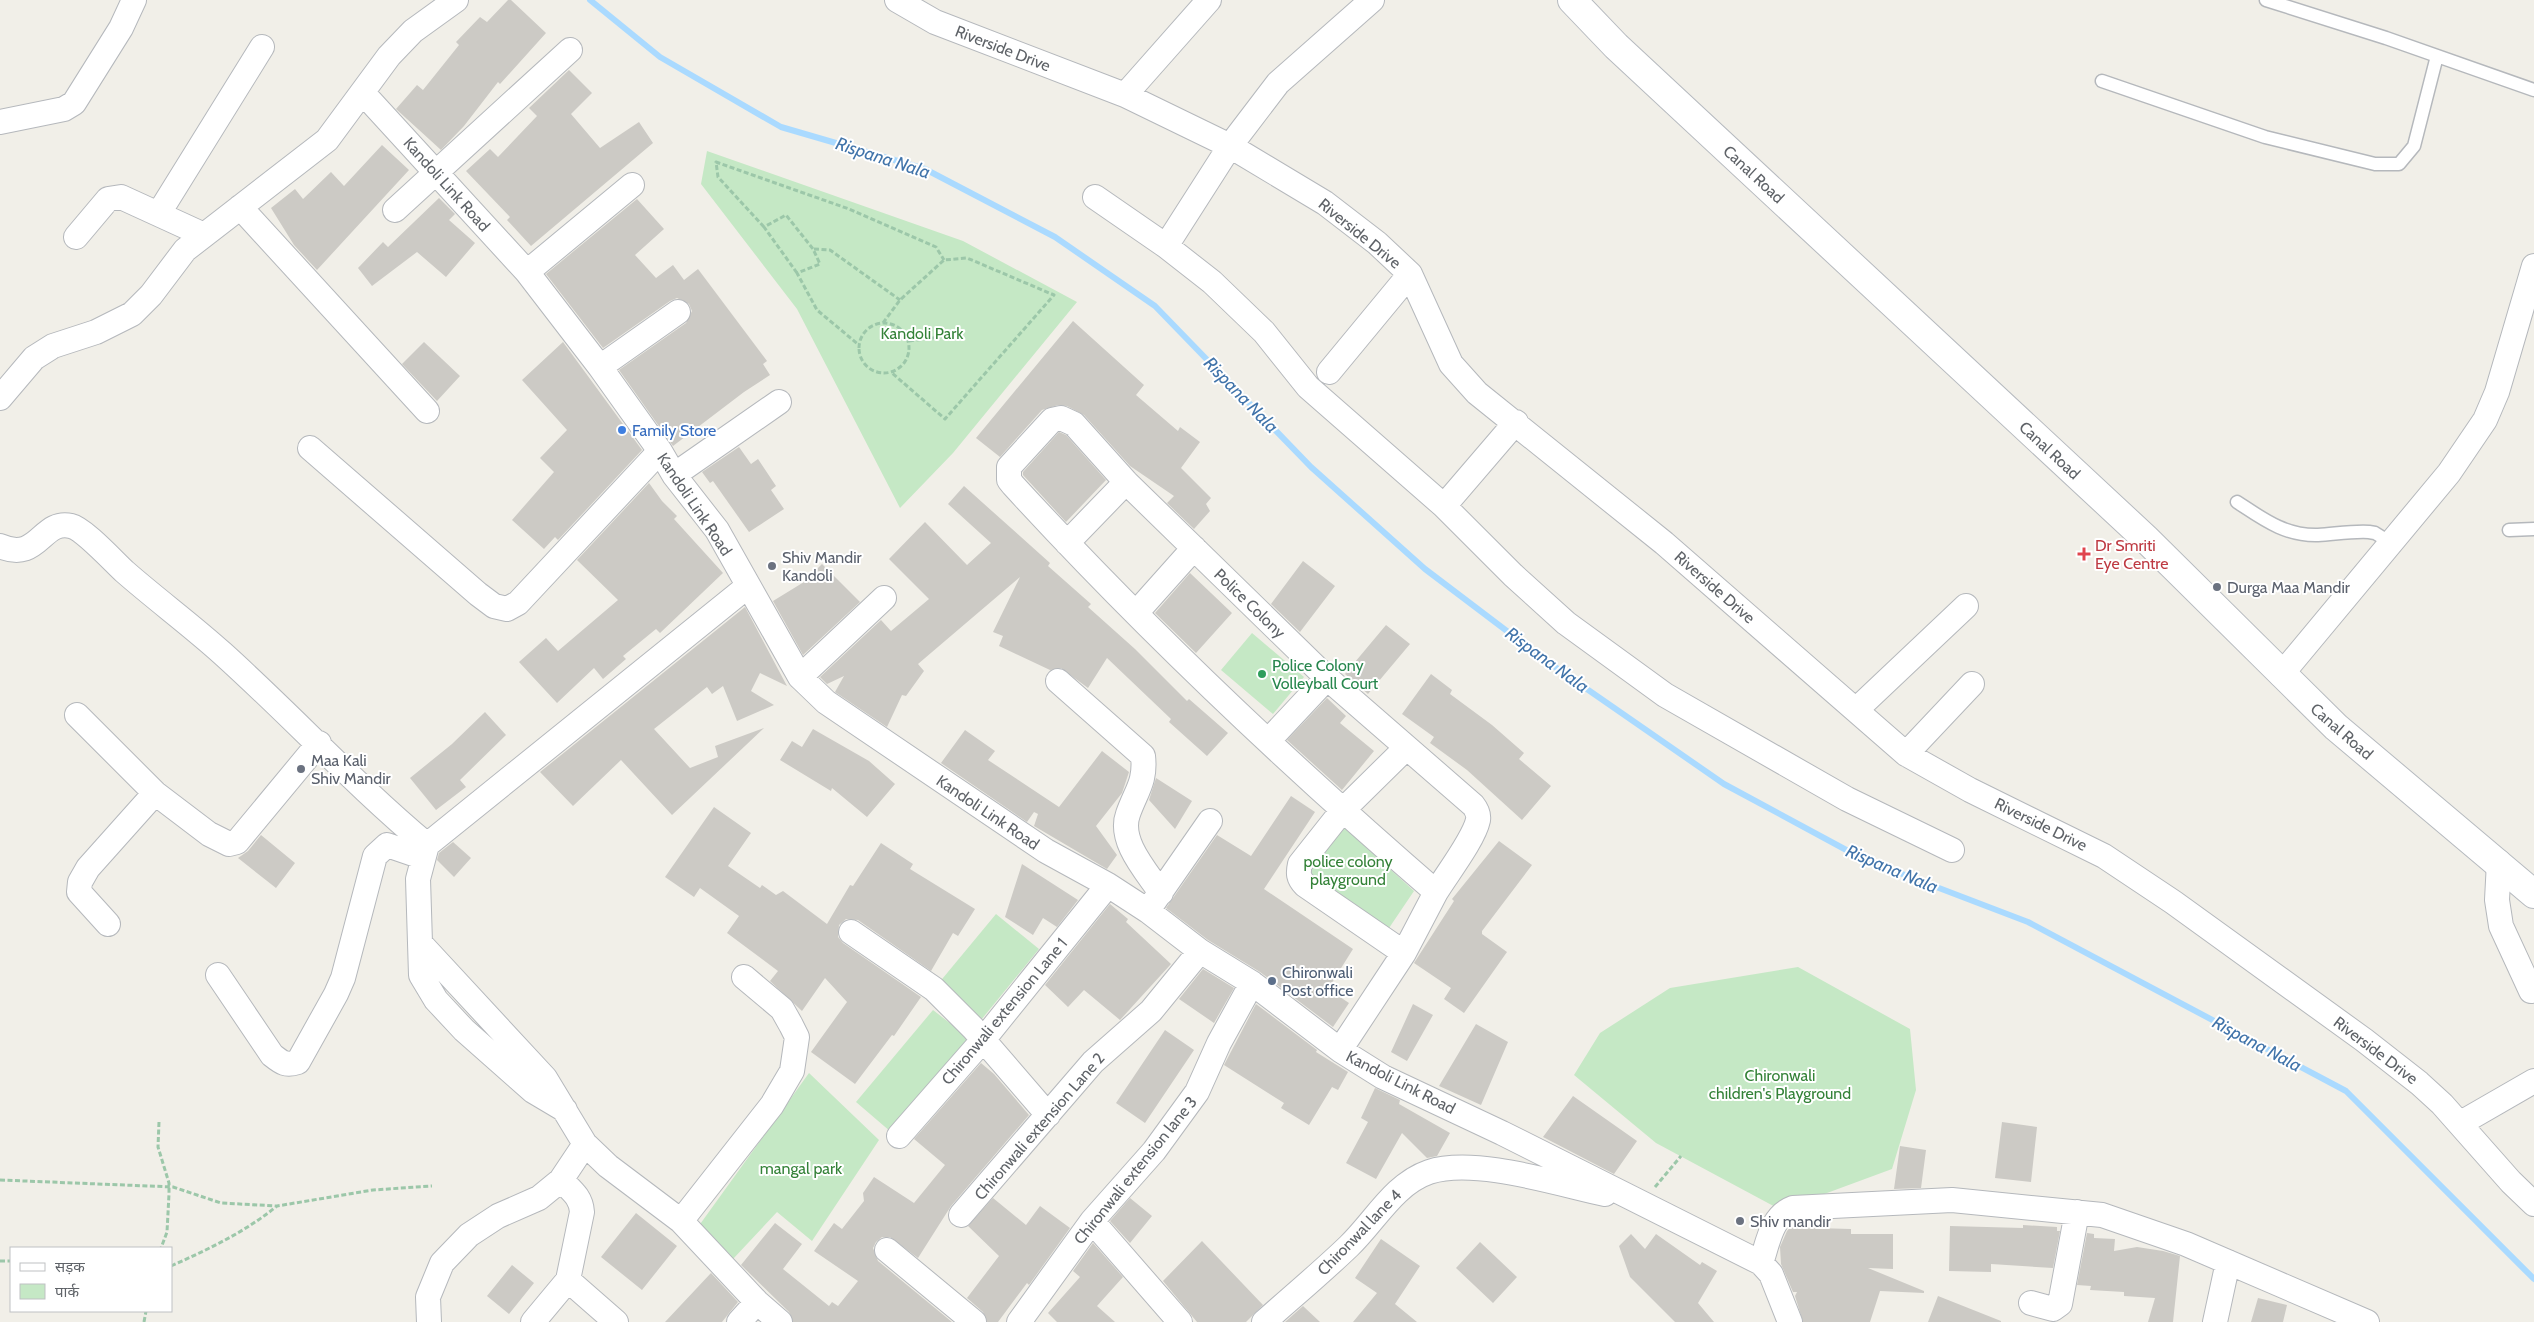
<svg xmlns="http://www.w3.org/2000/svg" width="2534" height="1322" font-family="Cabin,'Noto Sans Devanagari',sans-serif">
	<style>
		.green { fill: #c5e8c5 }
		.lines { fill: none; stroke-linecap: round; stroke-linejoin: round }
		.stream { stroke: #aadaff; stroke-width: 6 }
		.building { fill: #cccac5 }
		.lane-casing { stroke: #b5b8bc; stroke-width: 15 }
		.street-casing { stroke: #b5b8bc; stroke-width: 26 }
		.secondary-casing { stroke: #b6babf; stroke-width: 30 }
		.path { stroke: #9cc7a9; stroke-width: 3; stroke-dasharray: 5 2.5; stroke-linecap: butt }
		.lane { stroke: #fff; stroke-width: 12 }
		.street { stroke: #fff; stroke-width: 24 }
		.secondary { stroke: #fff; stroke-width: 28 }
		.shop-dot { fill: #3f7fe0; stroke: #fff; stroke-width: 2 }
		.health-dot { fill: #e0444e; stroke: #fff; stroke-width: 2 }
		.worship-dot { fill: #6b7280; stroke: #fff; stroke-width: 2 }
		.leisure-dot { fill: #2e9e5b; stroke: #fff; stroke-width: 2 }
		.service-dot { fill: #5c6f8a; stroke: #fff; stroke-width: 2 }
		.labels { text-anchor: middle; stroke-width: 4; stroke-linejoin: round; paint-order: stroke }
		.street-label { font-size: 16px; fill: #5f6368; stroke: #fff }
		.park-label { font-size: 16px; fill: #348238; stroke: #fff }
		.shop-label { font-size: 16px; fill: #366cbe; stroke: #fff; text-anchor: start }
		.health-label { font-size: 16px; fill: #be3a42; stroke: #fff; text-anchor: start }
		.worship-label { font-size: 16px; fill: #5b616d; stroke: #fff; text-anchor: start }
		.leisure-label { font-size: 16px; fill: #27864d; stroke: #fff; text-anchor: start }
		.service-label { font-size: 16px; fill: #4e5e75; stroke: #fff; text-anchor: start }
		.water-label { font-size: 18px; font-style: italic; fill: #4174aa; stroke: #fff }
	</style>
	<rect width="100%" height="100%" fill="#f1efe8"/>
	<path class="green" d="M 707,151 L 963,241 L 1077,302 L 953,453 L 900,508 L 797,309 L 701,184 Z
		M 1252,633 L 1304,677 L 1273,714 L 1221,670 Z
		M 1343,826 L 1414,891 L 1387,931 L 1305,877 Z
		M 996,914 L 1039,949 L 981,1020 L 938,984 Z
		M 1798,967 L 1910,1029 L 1916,1090 L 1892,1169 L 1781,1210 L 1656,1143 L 1574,1075 L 1600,1033 L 1670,988 Z
		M 933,1010 L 969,1038 L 891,1132 L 856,1102 Z
		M 809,1073 L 879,1140 L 812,1241 L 777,1212 L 733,1259 L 698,1227 Z"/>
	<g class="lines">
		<path class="stream" d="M 590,0 L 660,57 L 781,127 L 925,169 L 1055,237 L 1155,306 L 1311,467 L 1425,569 L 1545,660 L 1724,784 L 1863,859 L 2028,922 L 2346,1091 L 2534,1279"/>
	</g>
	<path class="building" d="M 508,0 L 511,0 L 546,33 L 500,84 L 498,82 L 464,126 L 441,150 L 396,109 L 417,85 L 423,90 L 459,45 L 456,42 L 480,17 L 487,22 Z
		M 569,70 L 592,93 L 571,114 L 600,148 L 639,122 L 653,143 L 531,246 L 507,220 L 510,217 L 466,171 L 490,149 L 498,157 L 537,116 L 529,108 Z
		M 382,145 L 409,170 L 317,270 L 294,245 L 271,208 L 295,189 L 303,199 L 331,172 L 344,186 Z
		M 439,198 L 455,214 L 449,220 L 475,243 L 446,277 L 417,252 L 372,286 L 358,268 L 383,242 L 388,247 Z
		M 637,199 L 664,229 L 635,255 L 656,278 L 673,265 L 684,280 L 698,269 L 767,361 L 763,364 L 770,375 L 744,392 L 673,446 L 619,370 L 686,323 L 692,311 L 689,304 L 677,298 L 670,301 L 603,348 L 546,274 Z
		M 1073,321 L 1144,385 L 1136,395 L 1178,431 L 1180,427 L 1200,442 L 1181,468 L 1211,498 L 1206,504 L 1210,511 L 1194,529 L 1167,503 L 1174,496 L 1130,466 L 1084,415 L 1067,406 L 1058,405 L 1042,410 L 1000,457 L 976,438 Z
		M 424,342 L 460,376 L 437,401 L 402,364 Z
		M 563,342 L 642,450 L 558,540 L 555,537 L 544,549 L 512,520 L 554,472 L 540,458 L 567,430 L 522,380 Z
		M 1059,432 L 1066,435 L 1106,480 L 1066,522 L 1023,475 L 1023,472 Z
		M 739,447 L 751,464 L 758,459 L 776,486 L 771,490 L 784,509 L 749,532 L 713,481 L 710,483 L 702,472 Z
		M 649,483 L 662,501 L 677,516 L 674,519 L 723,573 L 660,633 L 656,629 L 623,656 L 626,659 L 603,679 L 594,668 L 557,703 L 519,662 L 546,638 L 558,651 L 618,600 L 577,560 Z
		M 964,486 L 1050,563 L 1048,566 L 1091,604 L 1088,607 L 1135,649 L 1187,701 L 1189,699 L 1228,733 L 1207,756 L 1169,722 L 1171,719 L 1107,658 L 1088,688 L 1061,668 L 1050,670 L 999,646 L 1003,636 L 993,632 L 1020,577 L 918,664 L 924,671 L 906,696 L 902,695 L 887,727 L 835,692 L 844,676 L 827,684 L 820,677 L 881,620 L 891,631 L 929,599 L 889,559 L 925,522 L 967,565 L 991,543 L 948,504 Z
		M 1303,561 L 1335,586 L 1300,632 L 1271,604 Z
		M 822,564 L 860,602 L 803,655 L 773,601 L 804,582 Z
		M 1190,573 L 1232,613 L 1196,653 L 1155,613 Z
		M 745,607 L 787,686 L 760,673 L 751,691 L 774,705 L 737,721 L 723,686 L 712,694 L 707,687 L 654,729 L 690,768 L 718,757 L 715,746 L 764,728 L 672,815 L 621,760 L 573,806 L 540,772 Z
		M 1386,625 L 1410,644 L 1368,694 L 1345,674 Z
		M 1431,674 L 1452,690 L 1450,694 L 1492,725 L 1524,753 L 1519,759 L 1551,786 L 1522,820 L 1467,770 L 1430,743 L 1434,737 L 1402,714 Z
		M 1327,698 L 1346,716 L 1340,723 L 1374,751 L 1342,790 L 1287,740 Z
		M 485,712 L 506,735 L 460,780 L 466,787 L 436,810 L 410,778 L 452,744 Z
		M 813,729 L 869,761 L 895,784 L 867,817 L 832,788 L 831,791 L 780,760 L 792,741 L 802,747 Z
		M 965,730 L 995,751 L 988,760 L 1059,807 L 1102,751 L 1129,772 L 1122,793 L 1096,826 L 1117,855 L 1107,869 L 1034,826 L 1038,814 L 1034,812 L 1027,822 L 941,763 Z
		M 1156,778 L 1192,801 L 1175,829 L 1149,800 Z
		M 1291,796 L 1315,812 L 1264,889 L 1353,949 L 1328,989 L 1349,1003 L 1333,1027 L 1260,972 L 1208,940 L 1166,908 L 1217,835 L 1251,856 Z
		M 714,807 L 751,833 L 728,866 L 760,888 L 762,885 L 776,895 L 783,891 L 827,924 L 850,885 L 853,886 L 881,843 L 913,864 L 910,869 L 975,909 L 958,936 L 953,933 L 931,971 L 858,920 L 846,919 L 839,925 L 838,937 L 843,943 L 921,997 L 894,1036 L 892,1035 L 855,1084 L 811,1052 L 847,1002 L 825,978 L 802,1011 L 770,981 L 778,971 L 727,933 L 739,916 L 700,888 L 694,897 L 665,877 Z
		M 261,835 L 295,863 L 276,888 L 238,858 L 248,851 Z
		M 1499,841 L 1532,865 L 1482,931 L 1482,934 L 1507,952 L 1464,1013 L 1444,999 L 1451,988 L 1414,963 L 1454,901 L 1452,899 Z
		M 453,842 L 471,858 L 454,877 L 437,860 L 439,853 Z
		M 1022,864 L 1078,900 L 1057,927 L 1043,918 L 1033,935 L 1005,917 Z
		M 1110,904 L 1128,919 L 1126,922 L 1171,964 L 1120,1020 L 1084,990 L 1068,1007 L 1045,985 Z
		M 1203,969 L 1234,988 L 1214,1023 L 1179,999 Z
		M 1256,1004 L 1317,1050 L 1316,1052 L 1348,1072 L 1338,1090 L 1332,1087 L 1309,1125 L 1281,1108 L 1284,1103 L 1224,1065 Z
		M 1413,1004 L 1433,1015 L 1407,1061 L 1391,1052 Z
		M 1476,1024 L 1508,1042 L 1481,1105 L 1439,1086 Z
		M 1165,1030 L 1194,1050 L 1145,1123 L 1116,1103 Z
		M 981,1063 L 994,1074 L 1029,1115 L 951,1206 L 918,1258 L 890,1237 L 882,1237 L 876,1242 L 873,1248 L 878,1261 L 952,1322 L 793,1322 L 789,1312 L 741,1265 L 775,1223 L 802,1244 L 783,1269 L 829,1306 L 832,1302 L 838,1306 L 858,1281 L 814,1251 L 834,1223 L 842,1229 L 864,1201 L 863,1193 L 874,1177 L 914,1203 L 945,1165 L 914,1139 Z
		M 1375,1088 L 1400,1100 L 1399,1104 L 1450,1133 L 1437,1156 L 1427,1158 L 1402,1133 L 1376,1179 L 1346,1163 L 1368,1122 L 1361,1118 Z
		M 1573,1096 L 1637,1141 L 1614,1174 L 1543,1137 Z
		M 2002,1122 L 2037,1127 L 2031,1182 L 1995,1178 Z
		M 1900,1146 L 1926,1150 L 1921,1188 L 1894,1189 Z
		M 993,1198 L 1026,1225 L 1040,1206 L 1070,1228 L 1029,1285 L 1027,1283 L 998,1322 L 987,1322 L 983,1312 L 967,1298 L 999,1256 L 968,1226 Z
		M 1130,1198 L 1152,1216 L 1130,1243 L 1110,1221 Z
		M 636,1213 L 677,1246 L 642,1290 L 601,1257 Z
		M 1815,1221 L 1815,1228 L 1851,1229 L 1851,1234 L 1893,1234 L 1893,1269 L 1868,1268 L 1924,1291 L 1924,1293 L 1880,1291 L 1870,1322 L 1803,1322 L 1795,1296 L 1797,1292 L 1793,1292 L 1781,1264 L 1780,1247 L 1787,1231 L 1794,1223 Z
		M 2023,1225 L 2057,1227 L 2057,1231 L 2060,1231 L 2053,1268 L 1991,1264 L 1991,1272 L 1949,1271 L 1950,1226 L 2023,1228 Z
		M 2087,1233 L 2094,1234 L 2094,1238 L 2115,1239 L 2114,1251 L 2137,1247 L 2163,1251 L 2180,1256 L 2173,1322 L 2148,1322 L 2155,1298 L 2124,1296 L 2124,1292 L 2090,1290 L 2091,1286 L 2077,1285 Z
		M 1631,1234 L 1645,1249 L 1656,1234 L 1700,1265 L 1702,1262 L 1717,1271 L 1698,1303 L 1714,1322 L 1675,1322 L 1630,1277 L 1619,1246 Z
		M 1381,1239 L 1420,1266 L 1395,1304 L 1417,1322 L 1353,1322 L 1377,1293 L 1355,1278 Z
		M 1202,1241 L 1263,1305 L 1246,1322 L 1197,1322 L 1163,1281 Z
		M 1480,1242 L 1517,1277 L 1493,1303 L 1456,1268 Z
		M 1093,1243 L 1123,1277 L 1097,1306 L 1115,1322 L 1057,1322 L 1048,1313 L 1080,1277 L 1073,1271 Z
		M 512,1265 L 534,1283 L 509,1314 L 487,1296 Z
		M 711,1273 L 738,1302 L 722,1322 L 665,1322 Z
		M 1938,1296 L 2001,1321 L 2001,1322 L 1928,1322 Z
		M 2258,1298 L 2287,1305 L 2283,1322 L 2251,1322 Z
		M 1303,1306 L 1320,1322 L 1285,1322 Z"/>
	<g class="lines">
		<defs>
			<path id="lane" d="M 2266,0 L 2386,38 L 2534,90
				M 2102,81 L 2265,137 L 2375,164 L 2399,164 L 2414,146 L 2437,56
				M 2237,502 C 2263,519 2285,536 2318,535 C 2335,534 2352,531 2369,532 L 2375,533 L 2391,543
				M 2509,530 L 2534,529"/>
			<path id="street" d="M 897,0 L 935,22 L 1125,95 L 1230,146 L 1325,203 L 1377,243 L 1410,274 L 1451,364 L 1477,393 L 1664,543 L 1906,754 L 1970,790 L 2104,856 L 2173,902 L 2364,1040 L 2419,1083 L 2442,1104 L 2511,1182 L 2534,1204
				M 363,93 L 527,272 L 600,367 L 660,451 L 674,475 L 717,530 L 800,677 L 826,702 L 1046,851 L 1108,885 L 1148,911 L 1200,951 L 1252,983 L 1340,1050 L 1383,1077 L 1502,1133 L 1761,1263 L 1771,1274 L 1790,1322
				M 1125,95 L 1209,0
				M 0,122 L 64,109 L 74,103 L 121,28 L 134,0
				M 1095,197 L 1166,246 L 1230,146 L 1278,83 L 1372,0
				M 240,207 L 427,411
				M 395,210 L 570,50
				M 159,213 L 262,47
				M 76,237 L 108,199 L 121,197 L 204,235
				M 1166,246 L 1212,282 L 1264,332 L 1308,387 L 1444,506 L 1513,575 L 1566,623 L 1665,695 L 1847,799 L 1952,850
				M 527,272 L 632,185
				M 600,367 L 678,312
				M 1329,372 L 1410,274
				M 0,398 L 34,358 L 53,346 L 96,332 L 132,314 L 151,295 L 185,250 L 327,140 L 389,56 L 413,31 L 456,0
				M 310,448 L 478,594 L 494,606 L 507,609 L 518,603 L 660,451
				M 674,475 L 779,402
				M 1444,506 L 1516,422
				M 1067,543 L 1126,482
				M 0,546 C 39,563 41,519 71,526 C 84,529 114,562 125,572 C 157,600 191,625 222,653 C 291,715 355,785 427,845
				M 1136,613 L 1194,548
				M 2281,675 L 2449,473 L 2485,420 L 2497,392 L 2534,266
				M 800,677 L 884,598
				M 1058,681 L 1143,756 C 1146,782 1136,791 1128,814 C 1118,841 1147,872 1161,893
				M 1857,709 L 1966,606
				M 77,715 L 155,793 L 209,834 L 229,844 L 237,842 L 319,743
				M 1269,740 L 1327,678
				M 1906,754 L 1972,684
				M 2499,862 L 2497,900 L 2501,926 L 2531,991
				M 1153,903 L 1210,821
				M 108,924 L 79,892 L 80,882 L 88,868 L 155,793
				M 851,932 L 934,989 L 973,1028 L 1048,1115
				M 420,943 L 545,1078 L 585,1144 L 561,1180 L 539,1198 L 498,1216 L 469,1235 L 442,1263 L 428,1297 L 429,1322
				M 1404,953 L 1305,885 C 1298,878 1298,873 1300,864 L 1342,811 L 1406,748
				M 218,975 L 272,1055 C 282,1063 286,1066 298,1062 L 336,994 L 343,978 L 375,856 L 387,845 L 422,857
				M 1340,1050 L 1404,953 L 1436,892 C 1288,764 1145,629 1013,485 L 1009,480 L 1009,467 L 1052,420 L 1061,418 L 1074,424 L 1126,482 L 1327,678 L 1473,805 C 1477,810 1479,814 1478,820 C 1474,839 1447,874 1436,892
				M 565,1110 L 533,1091 L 464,1030 L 436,1000 L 421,975 L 418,879 L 427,845 L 748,586
				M 2461,1123 L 2534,1081
				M 899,1136 L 983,1040 L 1108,885
				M 585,1144 L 608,1166 L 681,1221 L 772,1105 L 792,1071 L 797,1037 L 791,1025 L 782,1009 L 744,977
				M 561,1180 C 572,1191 581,1197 582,1212 L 568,1280
				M 961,1215 L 1093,1062 L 1151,1011 L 1200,951
				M 681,1221 L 757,1302 L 780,1322
				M 1092,1221 L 1180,1322
				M 887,1250 L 974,1322
				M 1761,1263 C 1768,1243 1771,1216 1793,1208 L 1952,1200 L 2102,1215 L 2186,1244 L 2367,1322
				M 2031,1303 L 2053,1309 L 2060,1304 L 2077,1212
				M 533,1322 L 568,1280 L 616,1322
				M 739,1322 L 757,1302
				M 1019,1322 L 1092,1221 L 1154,1151 L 1197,1092 L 1219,1043 L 1252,983
				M 1264,1322 C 1292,1297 1322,1272 1349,1246 C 1375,1221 1394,1184 1429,1172 C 1475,1157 1558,1184 1605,1194
				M 2215,1322 L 2228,1262"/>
			<path id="secondary" d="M 1572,0 L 1616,46 L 2145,538 L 2336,727 L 2534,894"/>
		</defs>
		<use href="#lane" class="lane-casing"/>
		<use href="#street" class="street-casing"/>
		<use href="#secondary" class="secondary-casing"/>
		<path class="path" d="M 764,227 L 718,177 L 716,162 L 849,209 L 936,247 L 944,260
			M 814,249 L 830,250 L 900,300
			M 797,273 L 764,227 L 786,215 L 813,249 L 820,264 L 797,273 L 817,310 L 859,345
			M859 348a25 25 0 1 1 50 0a25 25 0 1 1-50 0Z
			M 883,323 L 900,300 L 944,260 L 967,258 L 1054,295 L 945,419 L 892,373
			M 909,341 L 940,337
			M 159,1122 L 158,1147 L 169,1183 L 169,1194 L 167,1232 L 161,1248
			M 0,1180 L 173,1187 L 221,1203 L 277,1206 L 373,1190 L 432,1186
			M 1655,1187 L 1681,1156
			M 0,1261 L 11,1261
			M 171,1266 C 209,1249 245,1232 277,1206
			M 144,1322 L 146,1311"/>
		<use href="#lane" class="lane"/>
		<use href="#street" class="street"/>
		<use href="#secondary" class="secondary"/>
	</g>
	<circle class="shop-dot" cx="622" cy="430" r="5"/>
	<path class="health-dot" d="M2081.5 546.5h5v5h5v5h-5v5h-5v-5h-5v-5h5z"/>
	<g class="worship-dot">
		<circle cx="772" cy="566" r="5"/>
		<circle cx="2217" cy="587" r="5"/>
		<circle cx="301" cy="769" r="5"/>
		<circle cx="1740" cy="1221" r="5"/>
	</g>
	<circle class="leisure-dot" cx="1262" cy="674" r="5"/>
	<circle class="service-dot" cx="1272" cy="981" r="5"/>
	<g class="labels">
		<g class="street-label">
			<text transform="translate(1003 48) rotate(21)" y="6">Riverside Drive</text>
			<text transform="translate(1754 174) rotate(43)" y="6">Canal Road</text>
			<text transform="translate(447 184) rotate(48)" y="6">Kandoli Link Road</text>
			<text transform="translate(1360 233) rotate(39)" y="6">Riverside Drive</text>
			<text transform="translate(2050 450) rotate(43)" y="6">Canal Road</text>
			<text transform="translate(695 504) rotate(56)" y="6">Kandoli Link Road</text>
			<text transform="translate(1715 587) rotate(41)" y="6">Riverside Drive</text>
			<text transform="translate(1250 603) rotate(44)" y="6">Police Colony</text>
			<text transform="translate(2342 731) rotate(41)" y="6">Canal Road</text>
			<text transform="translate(988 812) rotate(34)" y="6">Kandoli Link Road</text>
			<text transform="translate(2041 824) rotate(26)" y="6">Riverside Drive</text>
			<text transform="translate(1004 1011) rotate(-50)" y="6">Chironwali extension Lane 1</text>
			<text transform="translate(2376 1050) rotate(37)" y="6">Riverside Drive</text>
			<text transform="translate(1401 1082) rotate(27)" y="6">Kandoli Link Road</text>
			<text transform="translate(1039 1126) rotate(-49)" y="6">Chironwali extension Lane 2</text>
			<text transform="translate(1135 1170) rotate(-51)" y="6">Chironwali extension lane 3</text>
			<text transform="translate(1359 1232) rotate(-46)" y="6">Chironwal lane 4</text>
		</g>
		<g class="park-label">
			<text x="922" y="339">Kandoli Park</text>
			<text x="1348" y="867">police colony<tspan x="1348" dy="18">playground</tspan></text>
			<text x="1780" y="1081">Chironwali<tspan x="1780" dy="18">children's Playground</tspan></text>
			<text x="801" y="1174">mangal park</text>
		</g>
		<g class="shop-label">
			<text x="632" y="436">Family Store</text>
		</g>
		<g class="health-label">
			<text x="2095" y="551">Dr Smriti<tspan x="2095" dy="18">Eye Centre</tspan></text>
		</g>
		<g class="worship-label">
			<text x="782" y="563">Shiv Mandir<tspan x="782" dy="18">Kandoli</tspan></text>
			<text x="2227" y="593">Durga Maa Mandir</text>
			<text x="311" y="766">Maa Kali<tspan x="311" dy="18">Shiv Mandir</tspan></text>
			<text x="1750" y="1227">Shiv mandir</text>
		</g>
		<g class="leisure-label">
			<text x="1272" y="671">Police Colony<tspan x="1272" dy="18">Volleyball Court</tspan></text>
		</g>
		<g class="service-label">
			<text x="1282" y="978">Chironwali<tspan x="1282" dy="18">Post office</tspan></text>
		</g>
		<g class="water-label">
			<text transform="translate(883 158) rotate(18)" y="6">Rispana Nala</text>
			<text transform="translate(1241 395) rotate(46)" y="6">Rispana Nala</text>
			<text transform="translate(1547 660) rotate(36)" y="6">Rispana Nala</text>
			<text transform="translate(1892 869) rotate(23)" y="6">Rispana Nala</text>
			<text transform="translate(2257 1044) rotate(28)" y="6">Rispana Nala</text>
		</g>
	</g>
	<rect x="10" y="1247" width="162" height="65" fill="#ffffff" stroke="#bfc1c3"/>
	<rect x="20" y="1263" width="25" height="8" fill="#ffffff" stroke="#bfc1c3"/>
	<text x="55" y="1272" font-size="15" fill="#5f6368">सड़क</text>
	<rect x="20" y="1284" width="25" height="15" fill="#c5e8c5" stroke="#bfc1c3"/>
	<text x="55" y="1297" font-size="15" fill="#5f6368">पार्क</text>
</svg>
